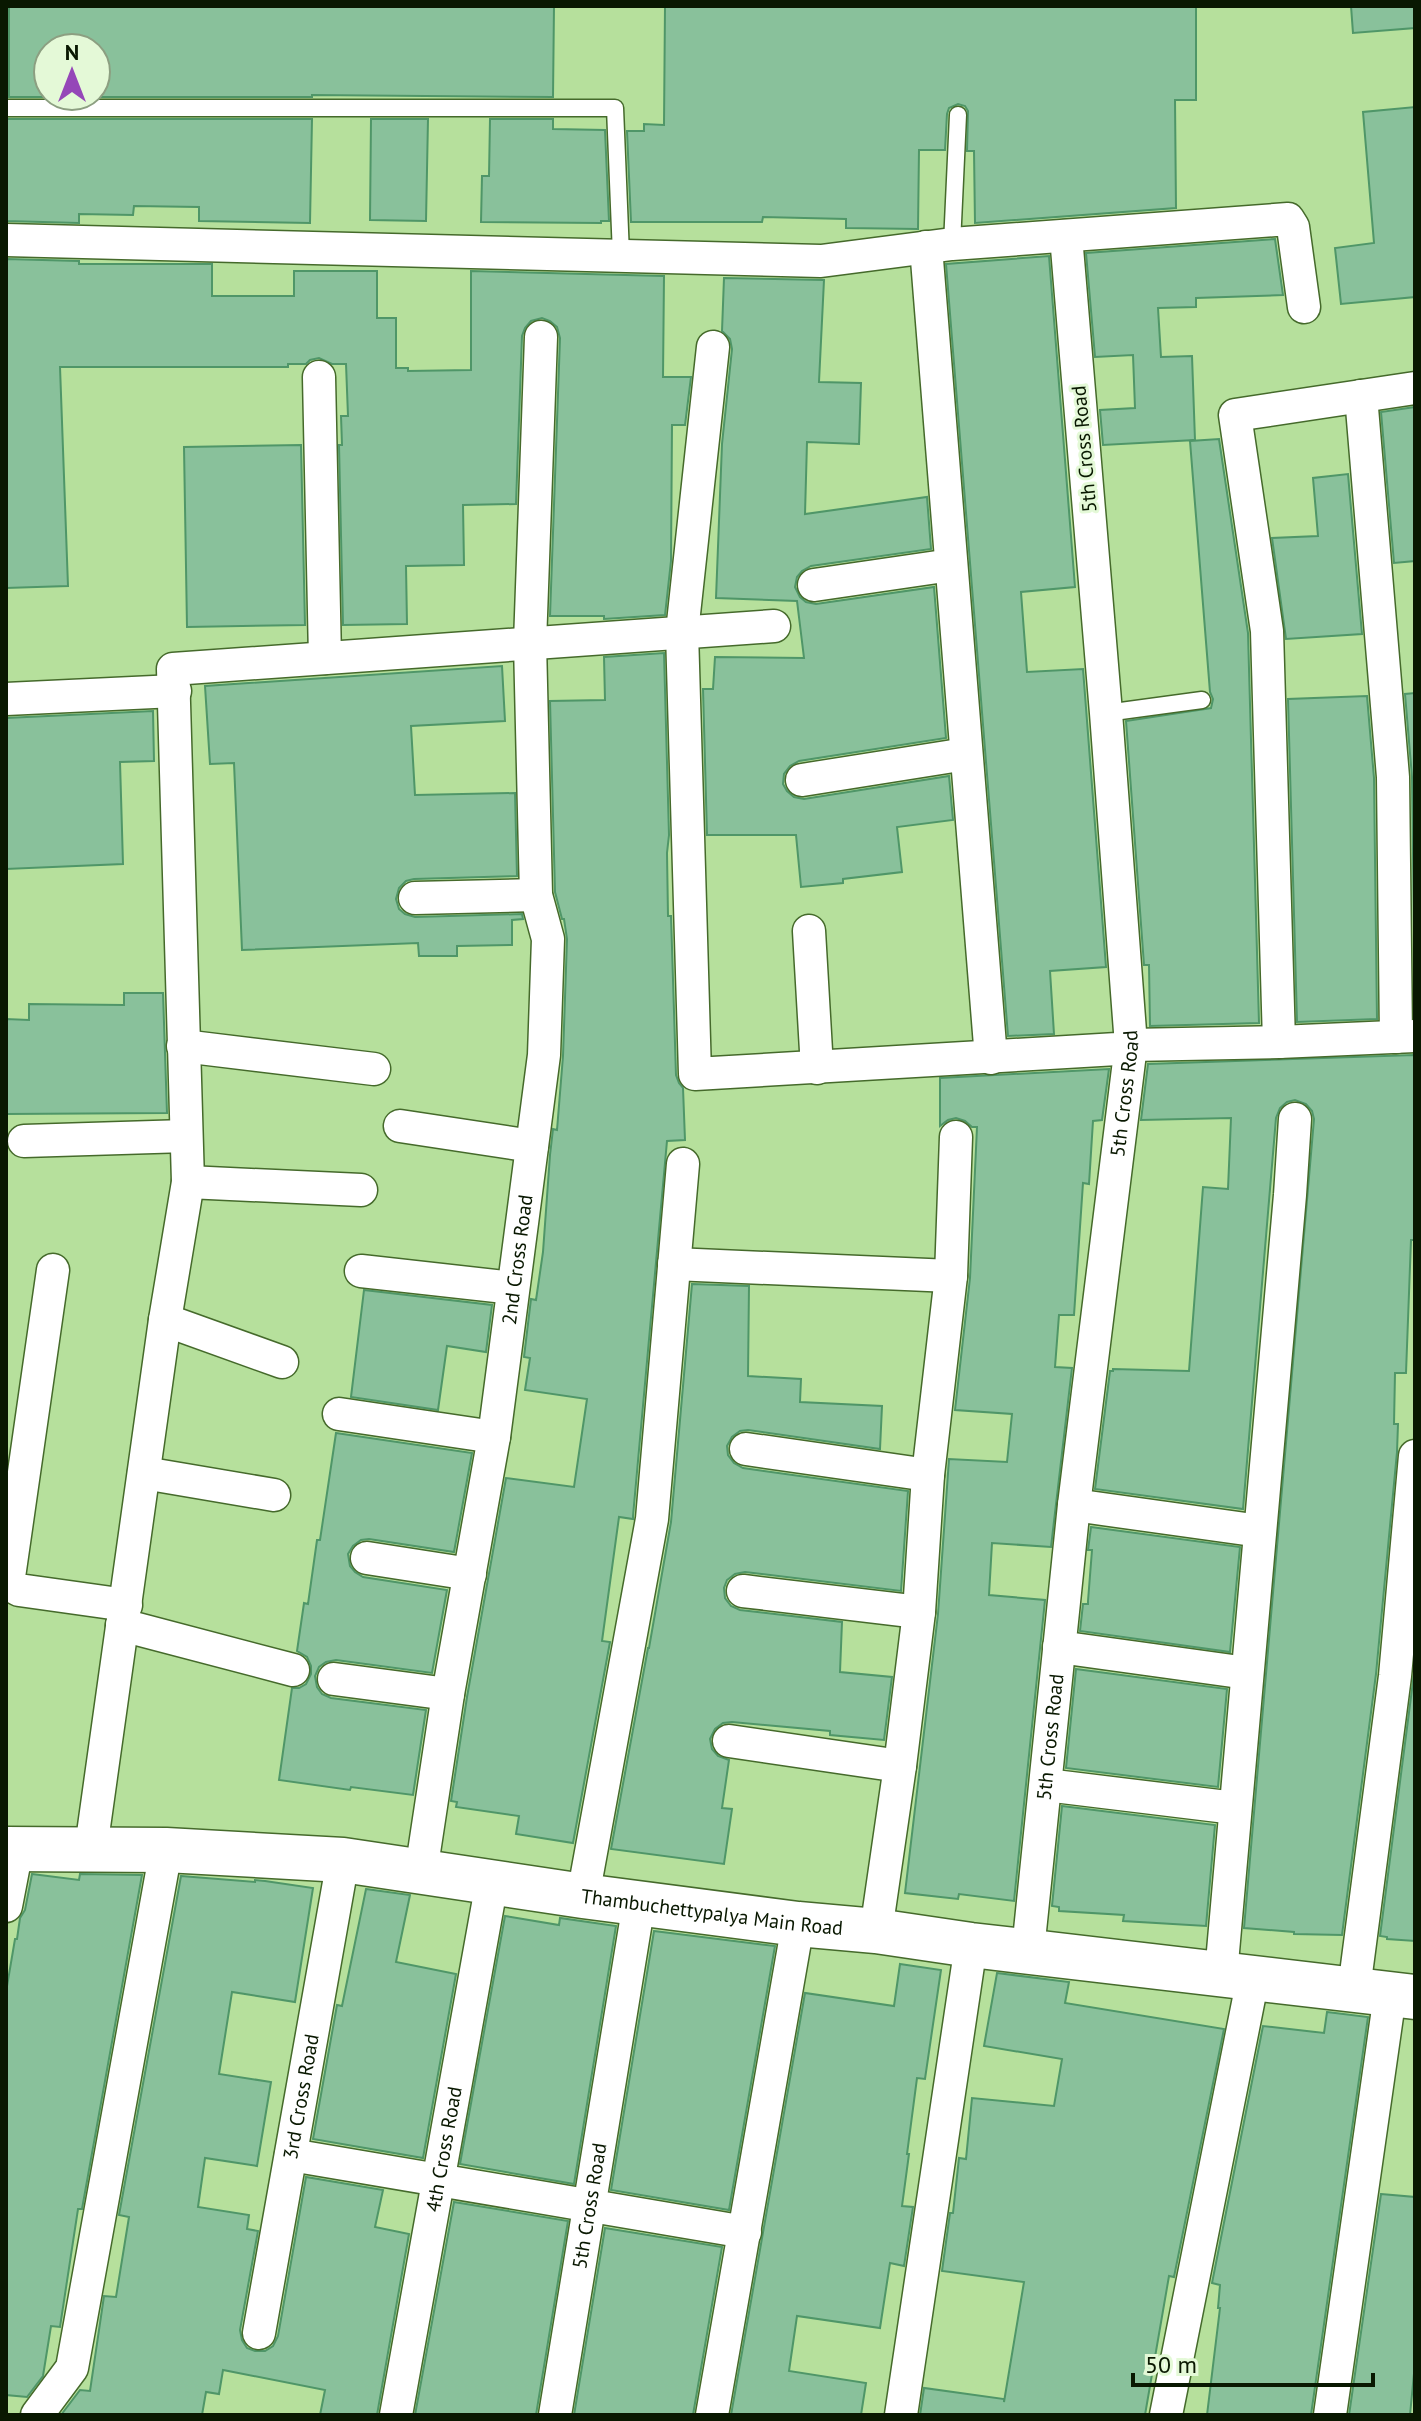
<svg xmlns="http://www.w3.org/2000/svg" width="1421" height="2421" font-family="'PT Sans',sans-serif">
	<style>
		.building { fill: #89c19b; stroke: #4f9668; stroke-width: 2; fill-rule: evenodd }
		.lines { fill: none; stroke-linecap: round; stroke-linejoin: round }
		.lane-casing { stroke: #456a2b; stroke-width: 19 }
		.street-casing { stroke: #456a2b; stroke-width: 35 }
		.secondary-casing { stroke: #456a2b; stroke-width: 47 }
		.lane { stroke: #fff; stroke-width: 16 }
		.street { stroke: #fff; stroke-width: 32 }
		.secondary { stroke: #fff; stroke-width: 44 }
		.labels { text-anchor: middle; stroke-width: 6; stroke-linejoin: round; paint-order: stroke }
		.street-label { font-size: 20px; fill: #091801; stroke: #e4f9d7 }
	</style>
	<rect width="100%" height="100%" fill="#b6e09c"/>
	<path class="building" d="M 9,6 L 554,6 L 553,97 L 312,95 L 312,97 L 9,97 ZM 48,48 L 96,48 L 96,96 L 48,96 Z
		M 665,6 L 1196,6 L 1196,100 L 1175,100 L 1176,208 L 975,223 L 974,151 L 967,151 L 968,111 L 965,106 L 958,104 L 949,108 L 947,114 L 945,150 L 919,150 L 918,229 L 846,228 L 846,219 L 763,217 L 762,222 L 631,222 L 627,131 L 644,131 L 644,124 L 664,125 Z
		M 1351,6 L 1415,6 L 1415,28 L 1353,33 Z
		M 1415,107 L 1415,297 L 1341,304 L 1335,248 L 1374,243 L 1363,112 Z
		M 7,119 L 312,119 L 310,223 L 199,221 L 199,207 L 134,206 L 133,215 L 79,214 L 79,223 L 6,221 Z
		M 371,119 L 428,119 L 426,221 L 370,220 Z
		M 490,119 L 553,119 L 553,129 L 605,130 L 609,221 L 601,221 L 601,223 L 481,222 L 482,176 L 489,176 Z
		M 1275,239 L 1283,295 L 1196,298 L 1196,307 L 1158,308 L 1161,357 L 1192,356 L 1195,440 L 1103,445 L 1100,410 L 1135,408 L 1133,355 L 1095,357 L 1086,253 Z
		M 1049,256 L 1075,587 L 1021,592 L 1027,672 L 1083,669 L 1106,967 L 1050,971 L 1054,1034 L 1008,1036 L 946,264 Z
		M 6,259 L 79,261 L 79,264 L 212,264 L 212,296 L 294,296 L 294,271 L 377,271 L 377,318 L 396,318 L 396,368 L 408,368 L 408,371 L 471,370 L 471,271 L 664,276 L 663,377 L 691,377 L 685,425 L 672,425 L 671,561 L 665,615 L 604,619 L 604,616 L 550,616 L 560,338 L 557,327 L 550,321 L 542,318 L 531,321 L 525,328 L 522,336 L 516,504 L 463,505 L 464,565 L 406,566 L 407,624 L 343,625 L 339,445 L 342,445 L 341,416 L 348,416 L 346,364 L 332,364 L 319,358 L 310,360 L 306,364 L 288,364 L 288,367 L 60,367 L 68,586 L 6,588 Z
		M 724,278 L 824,280 L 819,382 L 861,383 L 859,444 L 807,442 L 805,514 L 927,497 L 931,549 L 811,566 L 802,571 L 797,577 L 795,587 L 800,597 L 806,602 L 816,604 L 934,587 L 946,738 L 799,761 L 790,766 L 784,774 L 783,784 L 787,791 L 794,797 L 804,799 L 949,776 L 953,820 L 897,827 L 902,872 L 843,879 L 843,883 L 801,887 L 796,835 L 707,835 L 703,689 L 713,689 L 715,657 L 804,658 L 797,601 L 716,598 L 722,444 L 732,349 L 730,339 L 722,331 Z
		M 1415,407 L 1415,561 L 1394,563 L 1381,412 Z
		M 1219,439 L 1248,633 L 1259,1023 L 1150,1026 L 1149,965 L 1144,965 L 1126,721 L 1211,708 L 1213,699 L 1210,692 L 1190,441 Z
		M 301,445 L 305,625 L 187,627 L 184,447 Z
		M 1348,474 L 1362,634 L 1286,639 L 1272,538 L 1318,536 L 1313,478 Z
		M 664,653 L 669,835 L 667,853 L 668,916 L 671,916 L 676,1075 L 679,1083 L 683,1088 L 685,1140 L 667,1141 L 633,1516 L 633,1519 L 619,1517 L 602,1641 L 610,1642 L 573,1843 L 516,1834 L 519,1816 L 456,1807 L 457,1802 L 451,1801 L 467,1697 L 506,1478 L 574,1487 L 587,1399 L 525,1390 L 530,1358 L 524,1357 L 531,1299 L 536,1300 L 543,1252 L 550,1155 L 553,1129 L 557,1130 L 563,1056 L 567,939 L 564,919 L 562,919 L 555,892 L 550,701 L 605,700 L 604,657 Z
		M 502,666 L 505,721 L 411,726 L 415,795 L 515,793 L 517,876 L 414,879 L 406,881 L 399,888 L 396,899 L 399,909 L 405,914 L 415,917 L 522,914 L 523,919 L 512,920 L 512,945 L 457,946 L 457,956 L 419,956 L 418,943 L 242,950 L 234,763 L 210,764 L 205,686 Z
		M 1415,693 L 1415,1006 L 1412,777 L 1405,694 Z
		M 1367,696 L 1374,778 L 1377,1019 L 1297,1022 L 1288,699 Z
		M 153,711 L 154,761 L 120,762 L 123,864 L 6,869 L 6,718 Z
		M 124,993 L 163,993 L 167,1113 L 6,1114 L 6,1019 L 29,1020 L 29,1004 L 124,1005 Z
		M 1414,1055 L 1415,1240 L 1411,1240 L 1406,1373 L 1395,1373 L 1394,1424 L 1398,1424 L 1397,1452 L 1376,1674 L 1342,1935 L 1294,1934 L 1294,1932 L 1244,1928 L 1314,1119 L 1312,1111 L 1306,1104 L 1295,1100 L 1287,1102 L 1280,1108 L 1276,1118 L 1243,1509 L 1095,1489 L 1110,1371 L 1113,1371 L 1113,1369 L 1189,1371 L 1203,1187 L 1228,1189 L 1231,1118 L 1141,1120 L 1148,1064 Z
		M 1109,1069 L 1102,1120 L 1093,1121 L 1089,1184 L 1083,1183 L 1074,1315 L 1059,1315 L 1055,1367 L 1072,1368 L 1051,1547 L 992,1543 L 989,1595 L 1045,1600 L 1014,1901 L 959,1894 L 958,1899 L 905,1893 L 938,1614 L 949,1459 L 1007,1462 L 1012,1414 L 955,1410 L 970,1278 L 977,1127 L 972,1127 L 965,1121 L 956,1118 L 948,1120 L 940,1126 L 940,1078 Z
		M 692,1284 L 749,1286 L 748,1376 L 801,1379 L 800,1402 L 882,1406 L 880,1449 L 748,1430 L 740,1431 L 732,1437 L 727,1446 L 728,1455 L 734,1463 L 743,1468 L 908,1491 L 901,1591 L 745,1572 L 735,1574 L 727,1580 L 724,1588 L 725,1598 L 731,1606 L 740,1610 L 842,1622 L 840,1672 L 892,1677 L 884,1740 L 830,1735 L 830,1731 L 732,1722 L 723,1723 L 715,1729 L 710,1739 L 712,1749 L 718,1756 L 729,1760 L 722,1808 L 732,1809 L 724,1864 L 611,1849 L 648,1648 L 649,1648 L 671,1522 Z
		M 364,1290 L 492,1305 L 486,1352 L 447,1346 L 438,1410 L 351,1397 Z
		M 336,1433 L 472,1453 L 454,1552 L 369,1539 L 361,1540 L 353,1546 L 348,1554 L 350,1566 L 355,1572 L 363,1577 L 447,1590 L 432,1673 L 336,1660 L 326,1662 L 319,1667 L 315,1676 L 317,1687 L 322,1694 L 331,1698 L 426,1710 L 413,1795 L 351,1787 L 350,1790 L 279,1780 L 292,1688 L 299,1688 L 306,1684 L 311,1674 L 311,1666 L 307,1657 L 297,1651 L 304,1603 L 308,1604 L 317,1540 L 320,1540 Z
		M 1091,1527 L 1240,1547 L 1230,1652 L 1080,1631 L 1083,1604 L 1088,1604 L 1088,1601 L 1092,1550 L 1088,1550 Z
		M 1415,1666 L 1415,1941 L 1387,1939 L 1387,1937 L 1380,1936 Z
		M 1076,1669 L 1227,1689 L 1218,1787 L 1066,1768 Z
		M 1062,1806 L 1215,1825 L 1206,1926 L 1123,1921 L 1124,1915 L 1059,1911 L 1059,1907 L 1052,1906 Z
		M 32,1874 L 79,1880 L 80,1874 L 142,1875 L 82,2209 L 78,2209 L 60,2327 L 51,2326 L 43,2376 L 27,2397 L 6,2395 L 6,1992 L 15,1939 L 17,1939 L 20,1918 L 25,1910 Z
		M 181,1876 L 255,1882 L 255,1880 L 265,1881 L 313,1888 L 295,2002 L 232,1992 L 219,2074 L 271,2082 L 257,2166 L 205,2158 L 198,2207 L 249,2215 L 247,2229 L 258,2231 L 240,2330 L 242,2340 L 247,2348 L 255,2351 L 265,2351 L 273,2346 L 278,2336 L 306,2177 L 383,2190 L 375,2227 L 409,2234 L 377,2415 L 320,2415 L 325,2390 L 223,2370 L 219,2394 L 206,2392 L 202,2415 L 61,2415 L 80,2390 L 90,2391 L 104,2296 L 116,2297 L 129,2217 L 119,2215 Z
		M 366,1889 L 410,1895 L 396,1962 L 456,1974 L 423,2158 L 313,2139 L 337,2005 L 342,2006 Z
		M 505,1916 L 559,1925 L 560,1918 L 616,1926 L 574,2184 L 460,2164 Z
		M 654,1931 L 775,1946 L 729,2210 L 611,2190 Z
		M 900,1964 L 941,1970 L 925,2079 L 917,2078 L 907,2154 L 909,2154 L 902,2206 L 913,2207 L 904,2266 L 890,2263 L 880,2328 L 797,2316 L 789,2371 L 866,2383 L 861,2415 L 731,2415 L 805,1993 L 894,2006 Z
		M 997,1973 L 1069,1982 L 1065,2003 L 1224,2029 L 1174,2277 L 1169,2276 L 1145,2415 L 920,2415 L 924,2388 L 1004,2399 L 1004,2402 L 1024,2282 L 942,2271 L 950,2213 L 953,2213 L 959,2158 L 966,2159 L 972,2098 L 1054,2106 L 1062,2059 L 984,2046 Z
		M 1327,2012 L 1368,2017 L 1311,2415 L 1207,2415 L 1220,2308 L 1218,2308 L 1220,2285 L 1212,2283 L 1263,2026 L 1324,2033 Z
		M 1381,2194 L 1415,2197 L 1415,2363 L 1410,2415 L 1349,2415 Z
		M 454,2202 L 568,2221 L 536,2415 L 415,2415 Z
		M 605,2228 L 722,2247 L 693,2415 L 574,2415 Z"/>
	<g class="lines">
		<defs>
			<path id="lane" d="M 6,108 L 615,108 L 621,255
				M 952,244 L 958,115
				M 1106,713 L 1202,700"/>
			<g id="street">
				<path d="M 6,240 L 821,261 L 952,244 L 1288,219 L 1293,227 L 1304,307"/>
				<path d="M 926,247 L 991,1058"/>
				<path d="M 713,347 L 682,632 L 695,1074 L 1117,1049 L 1131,1045 L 1279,1042 L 1415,1036"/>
				<path d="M 319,377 L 325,658"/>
				<path d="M 1361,396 L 1393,777 L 1396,1037"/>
				<path d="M 814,585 L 951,565"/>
				<path d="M 6,699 L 175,691"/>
				<path d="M 802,780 L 966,754"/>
				<path d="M 415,898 L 536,895"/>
				<path d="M 809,931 L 817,1068"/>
				<path d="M 1279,1042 L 1267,631 L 1235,415 L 1415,388"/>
				<path d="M 183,1046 L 374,1069"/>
				<path d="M 400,1126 L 532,1146"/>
				<path d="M 24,1141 L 186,1136"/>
				<path d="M 188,1182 L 361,1190"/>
				<path d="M 674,1264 L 951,1276"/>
				<path d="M 53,1270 L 8,1584 L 19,1590 L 126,1605"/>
				<path d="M 361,1271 L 513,1288"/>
				<path d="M 165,1320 L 282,1362"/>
				<path d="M 339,1414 L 494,1437"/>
				<path d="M 746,1449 L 928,1475"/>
				<path d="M 144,1473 L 274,1495"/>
				<path d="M 1074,1505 L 1260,1531"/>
				<path d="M 367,1558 L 470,1574"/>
				<path d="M 743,1591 L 919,1612"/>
				<path d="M 122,1625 L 293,1670"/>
				<path d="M 1059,1647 L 1247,1673"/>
				<path d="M 334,1679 L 448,1694"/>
				<path d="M 729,1741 L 900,1766"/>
				<path d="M 1046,1785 L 1235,1808"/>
				<path d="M 91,1848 L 165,1320 L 188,1182 L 173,669 L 774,626"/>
				<path id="s1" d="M 421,1872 L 448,1694 L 494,1437 L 544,1055 L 548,939 L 536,895 L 530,643 L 541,337"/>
				<path d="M 583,1896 L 652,1519 L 683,1164"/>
				<path d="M 6,1906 L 17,1849"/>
				<path d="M 876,1931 L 900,1766 L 919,1612 L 928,1475 L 951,1276 L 956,1137"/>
				<path id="s2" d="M 1028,1950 L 1074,1505 L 1131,1045 L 1106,713 L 1066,236"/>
				<path d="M 1221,1974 L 1290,1195 L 1295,1119"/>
				<path d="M 1354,1989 L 1395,1676 L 1415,1456"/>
				<path d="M 291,2155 L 745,2232"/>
				<path id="s3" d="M 259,2333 L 343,1860"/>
				<path d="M 37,2415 L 72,2368 L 166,1850"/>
				<path id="s4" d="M 396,2415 L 492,1882"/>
				<path id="s5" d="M 555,2415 L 639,1903"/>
				<path d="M 712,2415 L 798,1924"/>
				<path d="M 901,2415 L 971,1945"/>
				<path d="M 1166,2415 L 1253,1978"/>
				<path d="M 1330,2415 L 1390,1995"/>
			</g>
			<g id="secondary">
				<path id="s6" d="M 6,1849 L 166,1850 L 343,1860 L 583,1896 L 798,1924 L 876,1931 L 971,1945 L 1415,1997"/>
			</g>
		</defs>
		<use href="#lane" class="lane-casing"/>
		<use href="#street" class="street-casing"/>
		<use href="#secondary" class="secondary-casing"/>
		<use href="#lane" class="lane"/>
		<use href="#street" class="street"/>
		<use href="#secondary" class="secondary"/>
	</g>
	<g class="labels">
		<g class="street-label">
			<text transform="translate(1084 449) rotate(-95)" y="7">5th Cross Road</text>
			<text dy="7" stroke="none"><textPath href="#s2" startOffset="862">5th Cross Road</textPath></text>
			<text dy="7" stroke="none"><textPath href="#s1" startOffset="620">2nd Cross Road</textPath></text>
			<text dy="7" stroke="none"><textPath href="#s2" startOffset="214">5th Cross Road</textPath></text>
			<text dy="7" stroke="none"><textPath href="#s6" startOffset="710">Thambuchettypalya Main Road</textPath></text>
			<text dy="7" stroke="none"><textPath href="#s3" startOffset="240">3rd Cross Road</textPath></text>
			<text dy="7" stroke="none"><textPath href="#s4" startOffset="270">4th Cross Road</textPath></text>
			<text dy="7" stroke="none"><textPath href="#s5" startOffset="212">5th Cross Road</textPath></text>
		</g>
	</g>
	<rect width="1421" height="2421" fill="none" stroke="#091801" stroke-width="16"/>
	<g transform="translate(72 72)"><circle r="38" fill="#e4f9d7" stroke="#8c9f81" stroke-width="2"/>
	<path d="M0-6L14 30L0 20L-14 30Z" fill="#9547b8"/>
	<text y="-12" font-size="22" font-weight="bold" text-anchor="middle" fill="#091801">N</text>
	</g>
	<path d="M1133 2373v12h240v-12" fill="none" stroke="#091801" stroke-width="4"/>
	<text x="1145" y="2373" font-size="24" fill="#091801" stroke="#e4f9d7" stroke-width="6" paint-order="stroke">50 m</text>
</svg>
